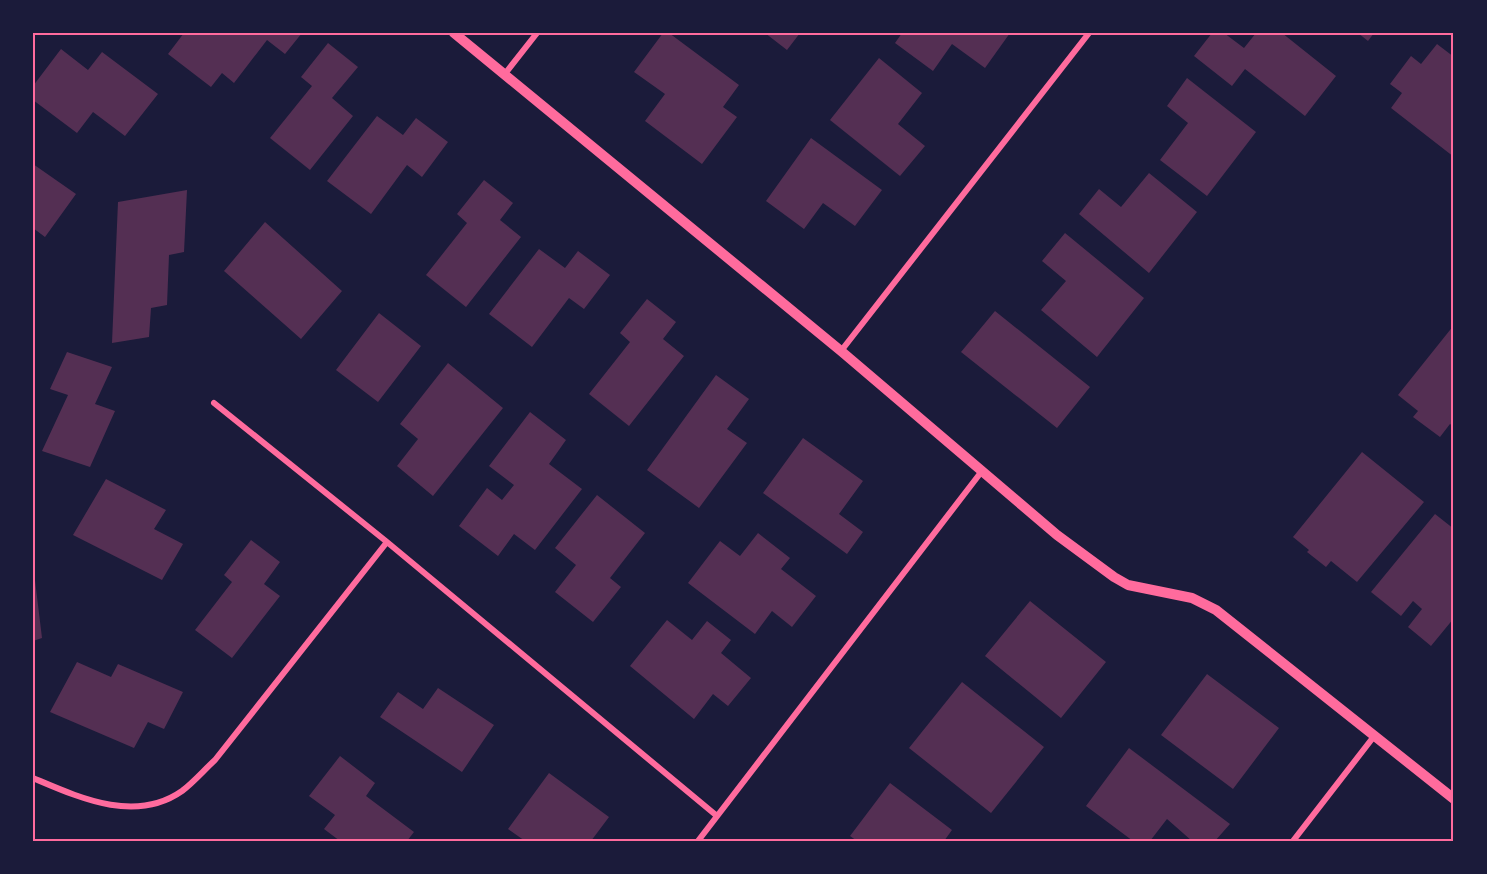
<svg xmlns="http://www.w3.org/2000/svg" width="1487" height="874" font-family="Lato,sans-serif">
	<style>
		.building { fill: #542f53 }
		.lines { fill: none; stroke-linecap: round; stroke-linejoin: round }
		.minor { stroke: #ff6b9d; stroke-width: 6 }
		.tertiary { stroke: #ff6b9d; stroke-width: 10 }
		.neatline { fill: none; stroke: #ff6b9d; stroke-width: 2 }
	</style>
	<rect width="100%" height="100%" fill="#1b1b3a"/>
	<path class="building" d="M 184,33 L 302,33 L 285,54 L 267,40 L 234,83 L 222,73 L 211,87 L 168,54 Z
		M 663,33 L 669,33 L 739,85 L 723,107 L 737,117 L 702,164 L 645,121 L 665,94 L 634,72 Z
		M 765,33 L 800,33 L 787,50 Z
		M 902,33 L 1010,33 L 985,68 L 952,44 L 933,71 L 895,43 Z
		M 1212,33 L 1224,33 L 1244,48 L 1256,33 L 1282,33 L 1336,76 L 1305,116 L 1245,69 L 1232,86 L 1194,56 Z
		M 1358,33 L 1374,33 L 1368,41 Z
		M 328,43 L 358,67 L 332,98 L 353,116 L 310,170 L 270,138 L 312,86 L 301,77 Z
		M 1437,44 L 1454,57 L 1454,157 L 1391,108 L 1402,93 L 1390,84 L 1411,56 L 1421,64 Z
		M 61,49 L 88,70 L 102,52 L 158,94 L 125,136 L 93,112 L 77,133 L 33,100 L 33,86 Z
		M 879,58 L 922,93 L 898,124 L 925,146 L 900,176 L 830,120 Z
		M 1187,78 L 1256,132 L 1207,196 L 1160,160 L 1188,123 L 1167,106 Z
		M 377,116 L 403,135 L 416,118 L 448,142 L 422,177 L 407,165 L 371,214 L 327,181 Z
		M 811,138 L 882,190 L 855,226 L 823,203 L 804,229 L 766,201 Z
		M 33,164 L 76,194 L 45,237 L 33,228 Z
		M 1149,173 L 1197,212 L 1149,273 L 1079,214 L 1099,189 L 1121,207 Z
		M 484,180 L 513,203 L 500,220 L 521,237 L 466,307 L 426,275 L 467,223 L 457,214 Z
		M 187,190 L 184,252 L 169,255 L 167,305 L 151,308 L 149,337 L 112,343 L 118,202 Z
		M 265,222 L 342,291 L 301,339 L 224,271 Z
		M 1065,233 L 1144,298 L 1097,357 L 1041,310 L 1066,281 L 1042,261 Z
		M 539,249 L 565,268 L 578,251 L 610,275 L 584,309 L 569,298 L 532,347 L 489,314 Z
		M 647,299 L 676,322 L 663,339 L 684,356 L 629,426 L 589,394 L 630,342 L 620,333 Z
		M 995,311 L 1090,387 L 1057,428 L 961,352 Z
		M 379,313 L 421,346 L 378,402 L 336,370 Z
		M 1454,325 L 1454,427 L 1450,424 L 1440,437 L 1413,417 L 1418,411 L 1398,395 Z
		M 67,352 L 112,367 L 95,404 L 115,411 L 90,467 L 42,451 L 68,395 L 50,389 Z
		M 448,363 L 503,408 L 433,496 L 397,466 L 418,439 L 400,424 Z
		M 716,375 L 749,399 L 727,429 L 747,443 L 699,508 L 647,470 Z
		M 530,412 L 566,440 L 549,464 L 582,489 L 535,550 L 514,534 L 498,556 L 459,526 L 487,488 L 502,500 L 514,485 L 489,466 Z
		M 803,438 L 863,481 L 839,514 L 863,532 L 847,554 L 763,493 Z
		M 1362,452 L 1424,502 L 1357,582 L 1331,561 L 1326,567 L 1307,552 L 1309,550 L 1293,537 Z
		M 106,479 L 166,510 L 154,529 L 183,544 L 162,580 L 73,535 Z
		M 597,495 L 645,533 L 610,578 L 621,587 L 593,622 L 555,592 L 576,565 L 555,548 Z
		M 1435,514 L 1454,529 L 1454,618 L 1431,646 L 1408,627 L 1422,609 L 1413,601 L 1401,616 L 1371,592 Z
		M 758,533 L 790,558 L 781,569 L 816,596 L 792,627 L 772,611 L 755,634 L 688,583 L 720,541 L 740,556 Z
		M 251,540 L 280,562 L 264,584 L 280,596 L 232,658 L 195,630 L 232,582 L 224,575 Z
		M 34,572 L 42,638 L 33,641 L 33,573 Z
		M 1030,601 L 1106,662 L 1061,718 L 985,656 Z
		M 667,620 L 692,640 L 707,621 L 731,640 L 721,653 L 751,678 L 728,706 L 713,694 L 694,719 L 630,666 Z
		M 77,662 L 111,677 L 118,664 L 183,692 L 164,729 L 148,722 L 134,748 L 50,712 Z
		M 1207,674 L 1279,728 L 1233,789 L 1161,735 Z
		M 962,682 L 1044,747 L 991,813 L 909,748 Z
		M 438,688 L 494,725 L 462,772 L 380,717 L 398,692 L 423,709 Z
		M 1129,748 L 1230,824 L 1215,841 L 1192,841 L 1167,819 L 1150,841 L 1133,841 L 1086,806 Z
		M 340,756 L 375,783 L 366,796 L 414,832 L 407,841 L 340,841 L 324,829 L 335,815 L 309,796 Z
		M 549,773 L 609,817 L 591,841 L 525,841 L 508,829 Z
		M 890,783 L 952,830 L 944,841 L 857,841 L 850,836 Z"/>
	<g class="lines">
		<path class="minor" d="M 504,75 L 537,33
			M 841,351 L 1089,33
			M 214,403 L 387,542 L 717,816
			M 33,778 C 78,797 135,824 182,791 C 194,782 204,770 215,760 L 387,542
			M 698,841 L 982,471
			M 1293,841 L 1375,735"/>
		<path class="tertiary" d="M 454,33 L 841,351 L 1057,535 L 1114,577 L 1128,585 L 1192,598 L 1216,610 L 1454,799"/>
	</g>
	<rect width="1487" height="874" fill="none" stroke="#1b1b3a" stroke-width="69"/>
	<rect x="34" y="34" width="1418" height="806" class="neatline"/>
</svg>
